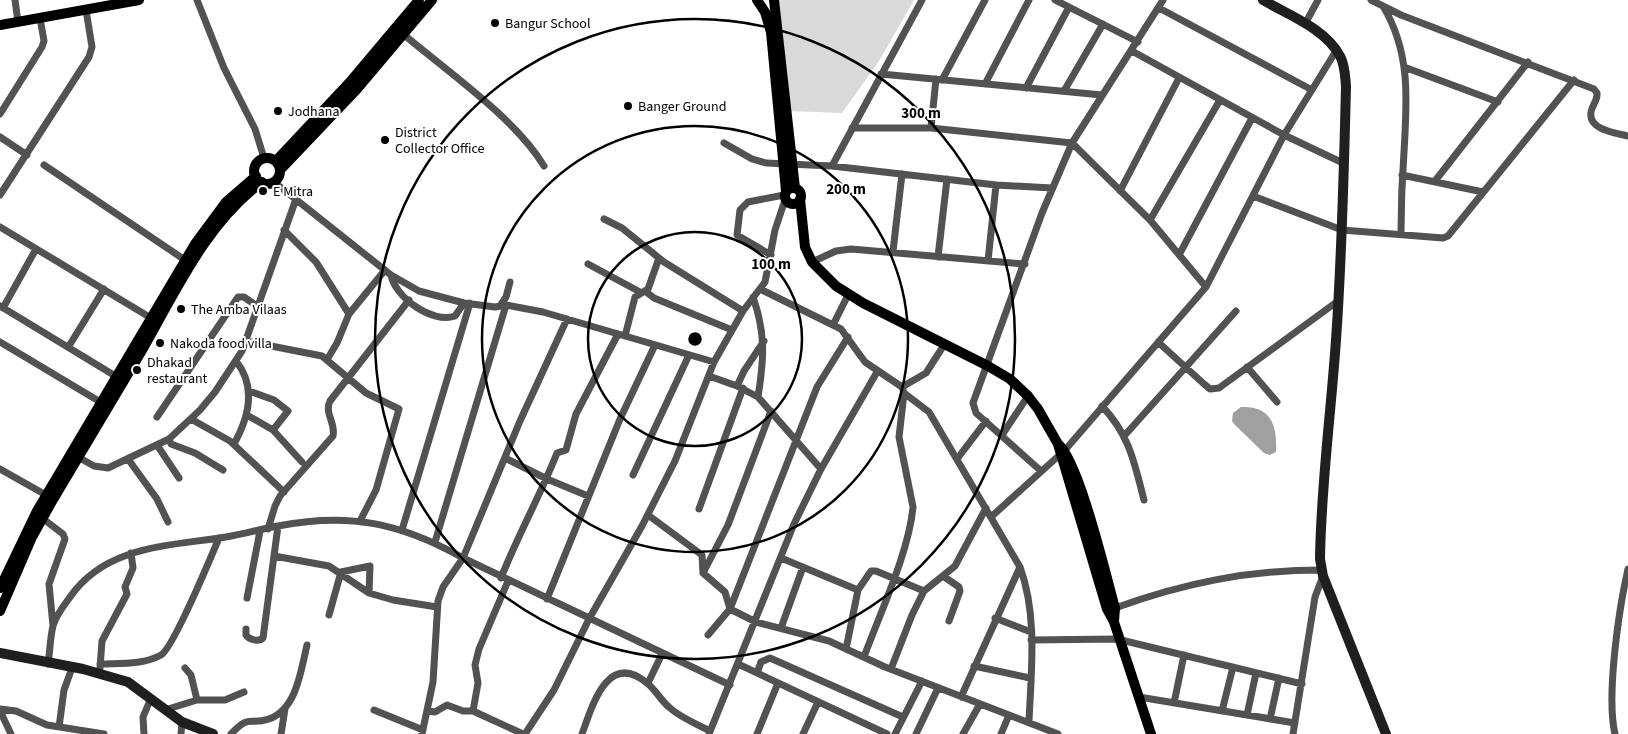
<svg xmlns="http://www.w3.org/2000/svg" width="1628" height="734" font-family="'Source Sans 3',sans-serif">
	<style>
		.green { fill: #d9d9d9 }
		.water { fill: #a0a0a0 }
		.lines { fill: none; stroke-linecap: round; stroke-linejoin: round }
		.street { stroke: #525252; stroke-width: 7 }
		.secondary { stroke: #1f1f1f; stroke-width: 10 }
		.primary { stroke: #000; stroke-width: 10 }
		.ring { fill: none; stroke: #000; stroke-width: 2.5 }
		.poi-dot { fill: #000; stroke: #fff; stroke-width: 2 }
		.labels { text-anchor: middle; stroke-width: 4; stroke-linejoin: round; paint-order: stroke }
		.poi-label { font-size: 14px; fill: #000; stroke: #fff; text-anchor: start }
		.centre { fill: #000; stroke: #fff; stroke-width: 2.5 }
		.ring-label { font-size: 15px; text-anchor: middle; font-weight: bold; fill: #000; stroke: #fff; stroke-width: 4; stroke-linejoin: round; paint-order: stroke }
	</style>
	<rect width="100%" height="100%" fill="#fff"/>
	<path class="green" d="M 773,0 L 914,0 L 879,61 L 842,113 L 787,111 Z"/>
	<path class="water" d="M 1241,407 C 1272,406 1277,426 1276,452 L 1270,455 L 1264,453 L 1235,425 L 1232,421 L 1233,413 Z"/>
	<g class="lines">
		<path class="street" d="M 15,0 L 18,22
			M 197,0 L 224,68 L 255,129 L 264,158
			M 1055,0 L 1138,42
			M 1371,0 L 1401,15 L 1594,89 L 1597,93 C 1598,100 1592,105 1591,112 C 1588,130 1616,133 1628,136
			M 1383,6 C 1411,53 1407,100 1404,152 C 1402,179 1401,206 1401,233
			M 1159,8 L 1312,90
			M 1305,24 L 1318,0
			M 403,34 C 447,71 515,118 544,166
			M 1132,51 L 1284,135 L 1343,163
			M 1404,67 L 1498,102
			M 881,74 L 1102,95
			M 942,80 L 985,0
			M 985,84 L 1029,0
			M 1026,88 L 1069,7
			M 1064,91 L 1103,24
			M 0,114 L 42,47 L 44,41 L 40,18
			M 852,128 L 931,128 L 1072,143 L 1150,220 L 1206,287
			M 931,128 L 936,79
			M 0,137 L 27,155
			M 724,143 L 752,159 L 766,163 L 832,166 L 996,185
			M 44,165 L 185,260
			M 832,166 L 922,0
			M 1402,175 L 1483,192
			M 1435,181 L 1528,62
			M 274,182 L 391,275 L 419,291 L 464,303 L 495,307 L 506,305 L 543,312 L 714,362
			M 1120,191 L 1179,78
			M 0,195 L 89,57 L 92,47 L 86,10
			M 1253,196 L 1342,230 L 1443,238 L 1448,236 L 1574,80
			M 604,219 L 622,228 L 664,262 L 743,311
			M 1150,220 L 1220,100
			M 0,227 L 151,318
			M 284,230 L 316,262 L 349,314
			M 893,251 L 902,174
			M 771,255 L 737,235 L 740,210 L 748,202 L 784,195
			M 1179,255 L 1252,118
			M 938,257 L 947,179
			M 988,261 L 996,185 L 1052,188
			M 812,262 L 836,251 L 851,249 L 1025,264
			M 588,264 L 640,292
			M 391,275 C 395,297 432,324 455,316 L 464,303
			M 760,289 L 841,329 L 865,362 L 902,387 L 904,393 L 899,437 L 913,507 C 909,552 880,613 864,657
			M 645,291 L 654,298 L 732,330
			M 753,297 C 766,334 764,359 758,397
			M 0,306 L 117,377
			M 500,306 L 506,297 L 510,282
			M 3,308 L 36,249
			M 833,325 L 848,295
			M 625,336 L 635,297 L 648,289 L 659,258
			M 246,341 L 322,356 L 366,393 L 399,409 L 376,490 L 360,521
			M 0,342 L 102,403
			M 1158,342 L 1204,384 L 1210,389 L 1219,388 L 1338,301
			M 69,346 L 104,289
			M 328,358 L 337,343 L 349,314 L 385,270
			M 1247,367 L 1277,402
			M 709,376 L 737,386 L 758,397 L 821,469
			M 737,386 L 744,371 L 764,341
			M 902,387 L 926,373 L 944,345
			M 904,393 L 929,412 L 1020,567 C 1038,616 1031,672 1029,722
			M 1102,406 C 1130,436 1134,462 1144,500
			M 247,415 L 273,430 L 288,411 L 274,400 L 249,391
			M 157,417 L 238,297 L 244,297 L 257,306
			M 191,419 L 230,441 L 284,492
			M 273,430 L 302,462
			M 1002,435 L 1028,396
			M 1125,435 L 1236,311
			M 169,439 L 171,444 L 195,453 L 223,470
			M 234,444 C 249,417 257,387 236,361
			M 157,445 L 179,478
			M 78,457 L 94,466 L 108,468 L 169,439 L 200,410 L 215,392 L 242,351 L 296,199
			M 505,458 L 547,479 L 588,496
			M 128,459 L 157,499 L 168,522
			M 957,459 L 986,421
			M 0,469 L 46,495
			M 1041,471 L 976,413 L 973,403 L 1042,213 L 1072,143 L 1163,0
			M 633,475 L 689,355
			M 699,509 L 743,388
			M 648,515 L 702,555 L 703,573 L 725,592 L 730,609 L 756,622 L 829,641 L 885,667 L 1058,734
			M 991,517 L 1065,450 L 1206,287 L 1284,135 L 1336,51
			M 42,518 L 63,534 L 65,539 L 49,584 L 53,626
			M 268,529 L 275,506 L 280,496 L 333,436 C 336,423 324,413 330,401 L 409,300
			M 402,530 L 470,303
			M 435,542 L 506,305
			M 274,556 L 329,566 L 369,593 L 393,600 L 437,607
			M 781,558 L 858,590
			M 703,573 L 728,525 L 771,411
			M 943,576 L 959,587 L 960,591 L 949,621
			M 501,578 C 518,535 540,496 557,453 L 566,450 L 576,414 L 618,334
			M 247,598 L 260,531
			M 547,599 L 620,419 L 655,345
			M 1115,608 C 1184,583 1248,570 1322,570
			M 329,615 L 341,572 L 370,566 L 369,593
			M 995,618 L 1031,632
			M 781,628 L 803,567
			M 246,629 L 246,635 C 249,640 259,642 263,638 L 278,526
			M 708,635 L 730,609 L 817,387 L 848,337
			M 1031,640 L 1117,639 L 1302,684
			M 846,649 L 858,590 L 871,571 L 876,571 L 924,591
			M 48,664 C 50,652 50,638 53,626 C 56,615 63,607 70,597 C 106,545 170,546 226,537 C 244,534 261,529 278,526 C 349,512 401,523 463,558 L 520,421 L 567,319
			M 100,664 C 119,663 143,665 161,655 C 173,648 211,557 219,538
			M 738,664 L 887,734
			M 974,666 L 1030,678
			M 100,668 L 102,641 L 127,594 L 125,587 L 133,568 L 131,553
			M 185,668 L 191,675 L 197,700
			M 891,669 L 912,615 L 924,591 L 955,566 L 986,508
			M 757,673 L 761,662 L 770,658 L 903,717
			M 648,683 L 662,654
			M 961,697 L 1020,567
			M 1139,697 L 1295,723
			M 1174,703 L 1184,655
			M 0,709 L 16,711 L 47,725 L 104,734
			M 168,709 L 197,700 L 225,700 L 244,692
			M 374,710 L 423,730
			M 0,711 L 11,734
			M 427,711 L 435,712 L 447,705 L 463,711 L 473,711 L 523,734
			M 473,711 L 478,683 L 475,665 L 479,649 L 508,581
			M 1222,711 L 1233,667
			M 1247,715 L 1256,673
			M 1270,719 L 1279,678
			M 59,727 L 64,690 L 72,668
			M 144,734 L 143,717 L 151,698
			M 181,734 L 182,722
			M 231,734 C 251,713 248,726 269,719 C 297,709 301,670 307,645
			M 281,734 L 285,709
			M 422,734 L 433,682 L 438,601 L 443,587 L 463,558 L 730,685
			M 525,734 L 554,690 L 589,619 L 642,526 L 675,461 L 714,362 L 743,311 L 765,282 L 775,230 L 785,200
			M 582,734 C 592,707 607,650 647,683 C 656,690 661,701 670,708 C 681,718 697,724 710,731
			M 709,734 L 794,524 L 821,469 L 877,372
			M 757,734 L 778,683
			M 803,734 L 818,702
			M 895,734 L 922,681
			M 916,734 L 938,688
			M 963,734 L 980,704
			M 1001,734 L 1009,715
			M 1293,734 L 1315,597 L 1323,576
			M 1615,734 C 1606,696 1619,608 1628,569"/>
		<path class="secondary" d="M 1263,0 C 1288,15 1325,28 1340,56 C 1345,65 1345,76 1346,86 C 1344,171 1342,255 1336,340 C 1331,413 1321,485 1320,559 L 1323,576 L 1386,734
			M 0,653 L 83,669 L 128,682 L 182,722 L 213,734"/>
		<path class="primary" d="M 757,0 L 765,12 L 771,32 L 786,191
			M 774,0 L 795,188
			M 0,25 L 139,0
			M254 171a13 13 0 1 1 26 0a13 13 0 1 1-26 0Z
			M 276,161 L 350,82 L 419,0
			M 280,170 L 357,89 L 432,0
			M785 196a8 8 0 1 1 16 0a8 8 0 1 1-16 0Z
			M 800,199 L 805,247 L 812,262 L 836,286 L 863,303 L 988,366 L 1010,379 L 1028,396 L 1038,409 L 1058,444 L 1107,609 L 1114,622 L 1151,734
			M 1058,444 C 1079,461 1106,576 1115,608 L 1114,621
			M 0,588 L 37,511 L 195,244 L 226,202 L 256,176
			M 0,611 L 32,537 L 51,503 C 81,453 111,403 141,352 C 175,293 206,223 262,182"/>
	</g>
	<g class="ring">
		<circle cx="695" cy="339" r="107"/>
		<circle cx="695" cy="339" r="213"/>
		<circle cx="695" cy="339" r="320"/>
	</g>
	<g class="poi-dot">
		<circle cx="495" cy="23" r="5"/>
		<circle cx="628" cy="106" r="5"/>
		<circle cx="278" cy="111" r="5"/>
		<circle cx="385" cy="140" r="5"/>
		<circle cx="263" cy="191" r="5"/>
		<circle cx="181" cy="309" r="5"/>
		<circle cx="160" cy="343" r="5"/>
		<circle cx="137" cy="370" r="5"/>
	</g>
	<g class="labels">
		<g class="poi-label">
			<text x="505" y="28">Bangur School</text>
			<text x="638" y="111">Banger Ground</text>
			<text x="288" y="116">Jodhana</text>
			<text x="395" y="137">District<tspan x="395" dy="16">Collector Office</tspan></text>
			<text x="273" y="196">E Mitra</text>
			<text x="191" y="314">The Amba Vilaas</text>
			<text x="170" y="348">Nakoda food villa</text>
			<text x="147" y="367">Dhakad<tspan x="147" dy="16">restaurant</tspan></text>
		</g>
	</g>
	<circle cx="695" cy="339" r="8" class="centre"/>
	<g class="ring-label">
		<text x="921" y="118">300 m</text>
		<text x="846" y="194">200 m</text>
		<text x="771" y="269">100 m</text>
	</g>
</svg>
